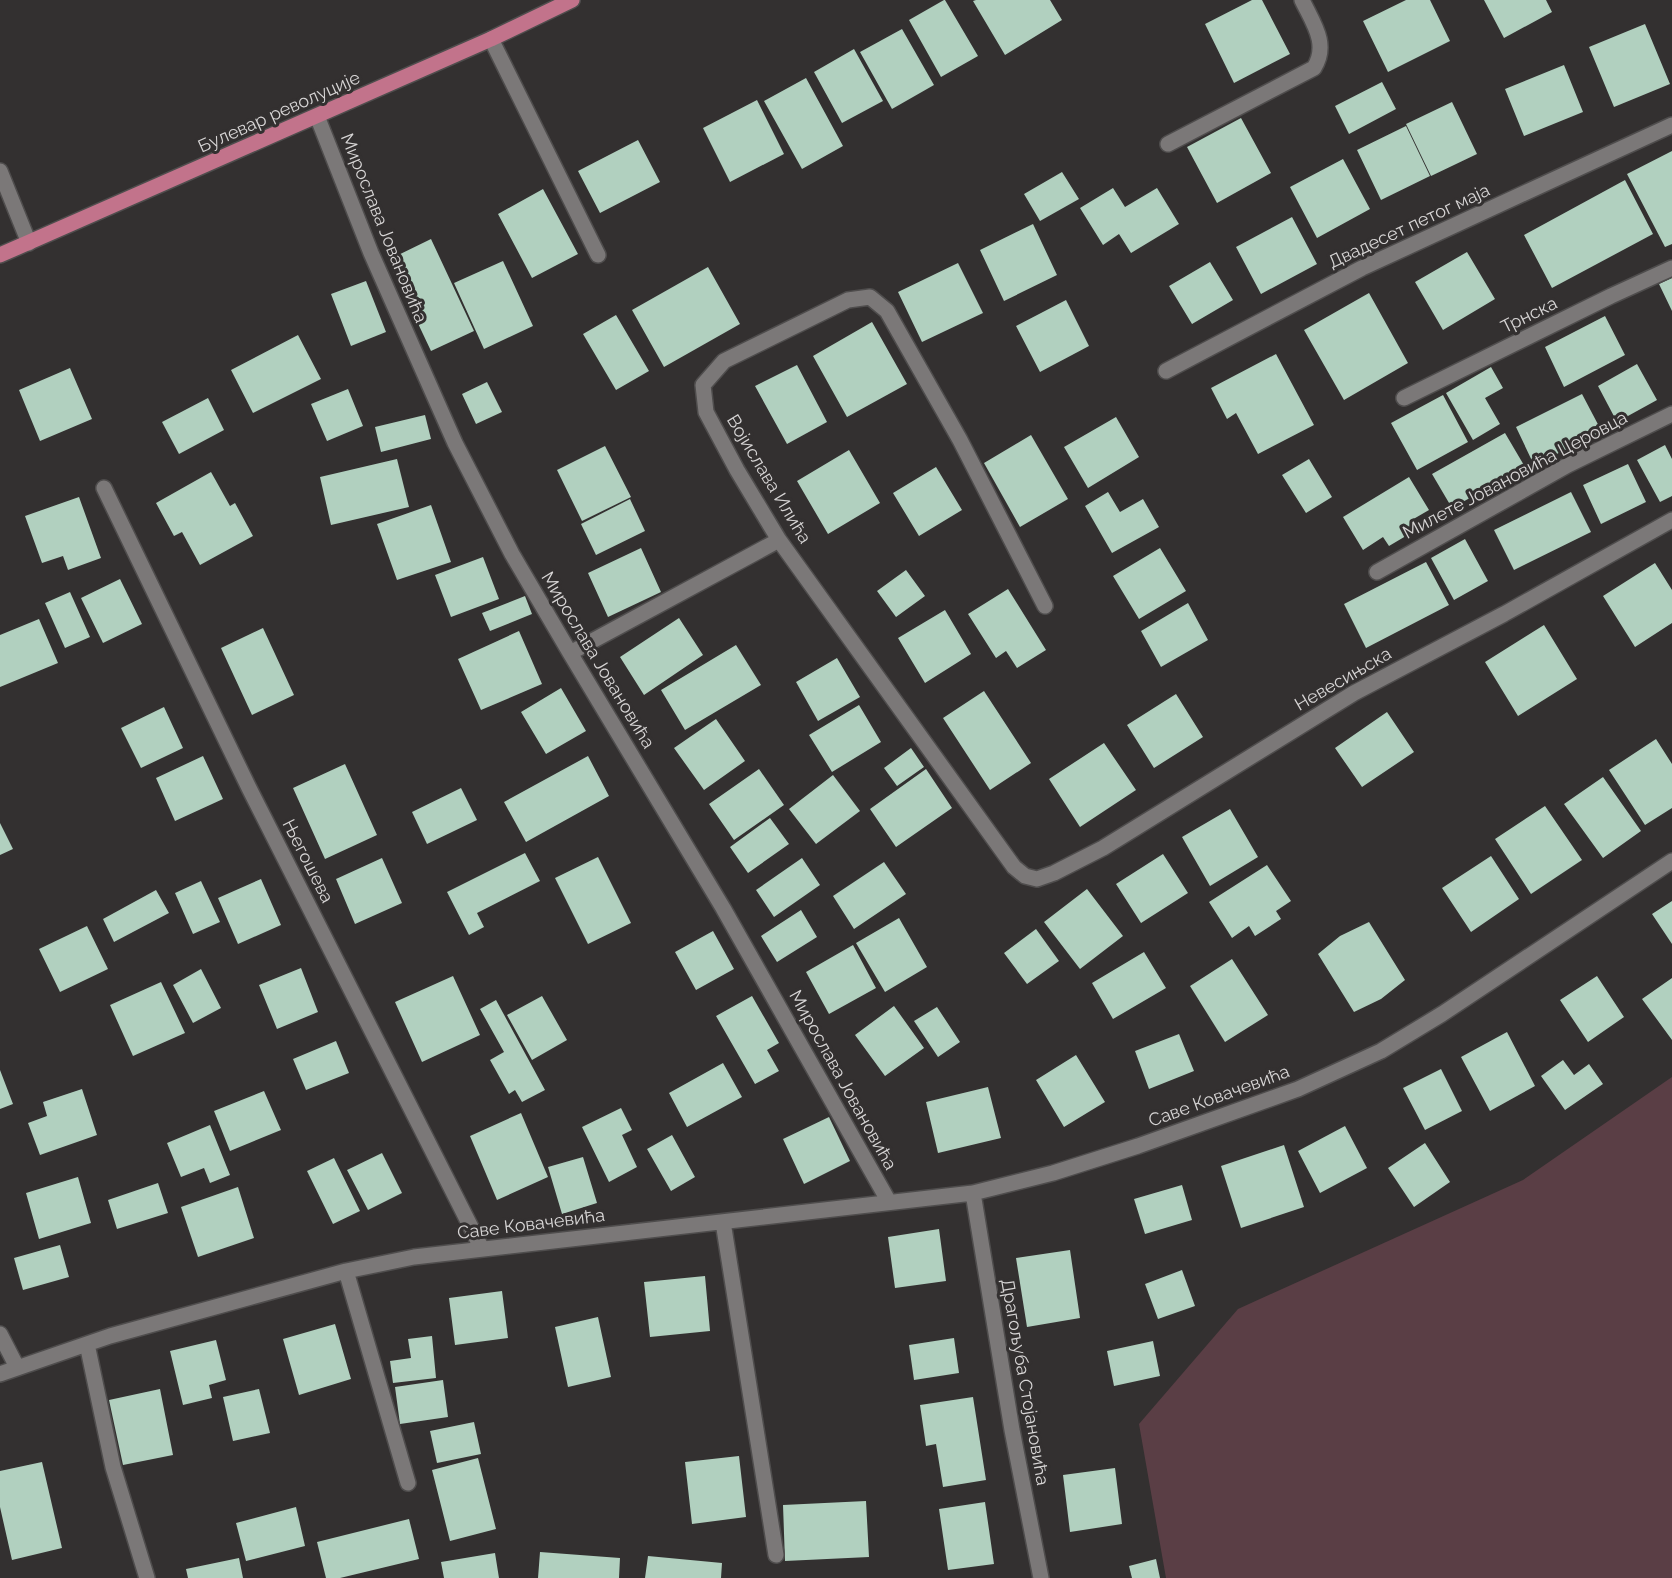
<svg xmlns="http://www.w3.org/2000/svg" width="1672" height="1578" font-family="Raleway,sans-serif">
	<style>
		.green { fill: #5a3e45 }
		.building { fill: #b1d0bf }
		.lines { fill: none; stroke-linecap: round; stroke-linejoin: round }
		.minor-casing { stroke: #4f4d4d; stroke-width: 18 }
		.major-casing { stroke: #4f4d4d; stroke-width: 18 }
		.minor { stroke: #7b7878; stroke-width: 15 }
		.major { stroke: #c2738b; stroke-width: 15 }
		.labels { text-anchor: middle; stroke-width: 6; stroke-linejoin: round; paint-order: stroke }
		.street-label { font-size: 18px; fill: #d7d5d5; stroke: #333030 }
	</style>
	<rect width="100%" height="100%" fill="#333030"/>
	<path class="green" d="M 1672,1077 L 1672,1578 L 1166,1578 L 1139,1424 L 1238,1309 L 1523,1180 Z"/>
	<path class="building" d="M 944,0 L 945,0 L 978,56 L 941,77 L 909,20 Z
		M 976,0 L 1050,0 L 1062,20 L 1005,55 L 973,1 Z
		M 1252,0 L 1262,0 L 1290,54 L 1234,83 L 1205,24 Z
		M 1406,0 L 1430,0 L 1450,41 L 1388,72 L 1363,21 Z
		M 1484,0 L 1546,0 L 1552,12 L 1504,38 Z
		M 1645,24 L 1670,84 L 1614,107 L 1589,47 Z
		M 902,29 L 934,85 L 892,109 L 860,52 Z
		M 854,49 L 883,101 L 842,123 L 814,72 Z
		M 1564,65 L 1583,112 L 1524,136 L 1505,89 Z
		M 806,78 L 843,146 L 802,169 L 764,101 Z
		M 1382,82 L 1396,109 L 1349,134 L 1335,106 Z
		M 757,100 L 784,154 L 730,182 L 703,128 Z
		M 1452,102 L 1477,154 L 1431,176 L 1406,124 Z
		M 1241,118 L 1271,173 L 1217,203 L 1187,147 Z
		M 1406,126 L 1430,176 L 1381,200 L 1357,150 Z
		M 638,140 L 660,182 L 600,213 L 578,171 Z
		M 1672,151 L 1672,244 L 1665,247 L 1627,174 Z
		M 1343,159 L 1370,209 L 1317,238 L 1290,187 Z
		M 1062,172 L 1079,199 L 1040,221 L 1024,194 Z
		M 1625,180 L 1653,234 L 1552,288 L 1524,235 Z
		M 1113,188 L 1125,207 L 1157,188 L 1179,224 L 1131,253 L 1119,234 L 1103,245 L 1080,208 Z
		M 543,189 L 578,254 L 532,278 L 498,214 Z
		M 1292,217 L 1317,264 L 1261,294 L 1236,247 Z
		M 1033,224 L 1057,275 L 1004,301 L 980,250 Z
		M 431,239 L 474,331 L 431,351 L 388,260 Z
		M 1467,252 L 1495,299 L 1443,330 L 1415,282 Z
		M 503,261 L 533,326 L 484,349 L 454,283 Z
		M 1210,262 L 1233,300 L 1192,324 L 1169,286 Z
		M 958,263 L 983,313 L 922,342 L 898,292 Z
		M 708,267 L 740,324 L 664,367 L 632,310 Z
		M 1672,278 L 1672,311 L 1659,284 Z
		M 366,281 L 386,332 L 351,346 L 331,294 Z
		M 1369,293 L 1408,363 L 1344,400 L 1304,330 Z
		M 1066,300 L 1089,346 L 1040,372 L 1016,326 Z
		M 616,315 L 649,371 L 616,390 L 583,334 Z
		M 1605,316 L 1625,355 L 1564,387 L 1545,347 Z
		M 872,322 L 907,384 L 847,417 L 813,356 Z
		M 298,335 L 321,379 L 253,413 L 231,370 Z
		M 1276,354 L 1314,425 L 1258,454 L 1236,413 L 1227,419 L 1211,388 Z
		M 1637,364 L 1657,400 L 1617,422 L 1598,386 Z
		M 797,365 L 827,422 L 787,444 L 755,386 Z
		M 1491,367 L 1503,388 L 1485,398 L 1500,424 L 1473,440 L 1446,393 Z
		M 70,368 L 92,419 L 40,441 L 19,390 Z
		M 487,382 L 502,412 L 476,424 L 462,394 Z
		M 348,389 L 363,426 L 327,441 L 311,404 Z
		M 1582,394 L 1602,432 L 1534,465 L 1516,427 Z
		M 1443,395 L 1468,442 L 1417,470 L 1391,423 Z
		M 208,398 L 224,430 L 179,454 L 162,422 Z
		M 425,415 L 431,439 L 381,452 L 375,427 Z
		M 1116,417 L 1139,457 L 1088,488 L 1064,447 Z
		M 1505,433 L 1525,467 L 1452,508 L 1432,474 Z
		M 1031,435 L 1068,499 L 1020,527 L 984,463 Z
		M 1665,445 L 1672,459 L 1672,496 L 1660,502 L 1637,460 Z
		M 605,446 L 631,497 L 582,521 L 557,470 Z
		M 849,450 L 880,503 L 828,534 L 797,481 Z
		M 397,459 L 409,507 L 331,525 L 320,477 Z
		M 1309,459 L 1332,497 L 1306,513 L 1282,475 Z
		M 1628,464 L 1646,502 L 1601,524 L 1583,485 Z
		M 936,467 L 962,510 L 919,536 L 893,493 Z
		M 211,472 L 230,506 L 235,503 L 253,536 L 200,565 L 182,532 L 174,536 L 156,503 Z
		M 1409,477 L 1429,510 L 1410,521 L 1416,530 L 1389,546 L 1383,537 L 1363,550 L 1343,517 Z
		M 1108,492 L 1120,512 L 1143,499 L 1159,527 L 1112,553 L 1085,506 Z
		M 1571,492 L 1591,532 L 1514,570 L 1494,530 Z
		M 79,497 L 101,558 L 68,570 L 63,556 L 42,563 L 25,516 Z
		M 630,499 L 645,531 L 596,555 L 581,524 Z
		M 431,505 L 451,562 L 397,580 L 377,524 Z
		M 1465,539 L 1488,581 L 1454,600 L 1431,558 Z
		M 641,548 L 661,592 L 608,617 L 588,573 Z
		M 1160,548 L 1186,591 L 1139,619 L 1113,576 Z
		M 483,557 L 499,599 L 451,617 L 435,575 Z
		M 1426,562 L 1449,605 L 1366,648 L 1344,604 Z
		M 1655,563 L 1672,590 L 1672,623 L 1635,647 L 1603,596 Z
		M 906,570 L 925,596 L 896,617 L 877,591 Z
		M 120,579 L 142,624 L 103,643 L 81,598 Z
		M 1008,589 L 1046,650 L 1017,668 L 1006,651 L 996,658 L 968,614 Z
		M 70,592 L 90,637 L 65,648 L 45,603 Z
		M 525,596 L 532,614 L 490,631 L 482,613 Z
		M 1188,603 L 1208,640 L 1161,667 L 1141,631 Z
		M 945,610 L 971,654 L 925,683 L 898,638 Z
		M 679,618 L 703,655 L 644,695 L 620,657 Z
		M 39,619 L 58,663 L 0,687 L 0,635 Z
		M 1544,625 L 1577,679 L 1518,716 L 1485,662 Z
		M 263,628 L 294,695 L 252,715 L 221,648 Z
		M 519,631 L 542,684 L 481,710 L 458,659 Z
		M 736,645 L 761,685 L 685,730 L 661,690 Z
		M 837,658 L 860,697 L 818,721 L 796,682 Z
		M 561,688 L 586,731 L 546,754 L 521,712 Z
		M 984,691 L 1031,763 L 990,790 L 943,718 Z
		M 1176,694 L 1203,737 L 1154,768 L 1127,725 Z
		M 859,705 L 881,742 L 832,772 L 809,735 Z
		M 164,707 L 183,748 L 141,768 L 121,728 Z
		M 1387,712 L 1414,752 L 1362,787 L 1335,748 Z
		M 716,719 L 745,761 L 704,790 L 674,748 Z
		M 1656,739 L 1672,764 L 1672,808 L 1645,825 L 1609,770 Z
		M 1104,743 L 1136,790 L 1080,827 L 1049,779 Z
		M 911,748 L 924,767 L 897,786 L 884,768 Z
		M 203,756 L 223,799 L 175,821 L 156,778 Z
		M 588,756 L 609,796 L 526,842 L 504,802 Z
		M 345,764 L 377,835 L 325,859 L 293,788 Z
		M 759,769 L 784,805 L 734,840 L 709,804 Z
		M 926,769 L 952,808 L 896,847 L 870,809 Z
		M 833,775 L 860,811 L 816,844 L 789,809 Z
		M 1603,777 L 1641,831 L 1603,858 L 1564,804 Z
		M 461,788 L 477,820 L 427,844 L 412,812 Z
		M 1545,806 L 1582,860 L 1531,894 L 1495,839 Z
		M 1230,809 L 1258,857 L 1210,886 L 1182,837 Z
		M 770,818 L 789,844 L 748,873 L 730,847 Z
		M 0,823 L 13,849 L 0,855 Z
		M 525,853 L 540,881 L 477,913 L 484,927 L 469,935 L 447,892 Z
		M 1163,854 L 1188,893 L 1141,923 L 1116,884 Z
		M 1491,856 L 1519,899 L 1471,932 L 1442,888 Z
		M 598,857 L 631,923 L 588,944 L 555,878 Z
		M 382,858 L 402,903 L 355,924 L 336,879 Z
		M 802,858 L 820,885 L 774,917 L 756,890 Z
		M 884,862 L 906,894 L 854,929 L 833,896 Z
		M 1267,865 L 1291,901 L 1276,911 L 1281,919 L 1255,936 L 1249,926 L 1232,938 L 1209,902 Z
		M 261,879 L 281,925 L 238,944 L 218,898 Z
		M 201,881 L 220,922 L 193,934 L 175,893 Z
		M 1087,889 L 1123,936 L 1080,969 L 1044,922 Z
		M 156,890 L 169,913 L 114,942 L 103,919 Z
		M 1672,901 L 1672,944 L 1652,914 Z
		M 801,910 L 817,937 L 777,962 L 761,936 Z
		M 899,918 L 927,967 L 885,992 L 856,943 Z
		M 1369,922 L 1405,980 L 1381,999 L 1354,1012 L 1318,954 L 1340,936 Z
		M 87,926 L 108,969 L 60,992 L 39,949 Z
		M 1036,929 L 1059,961 L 1027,984 L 1004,953 Z
		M 713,931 L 734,969 L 696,990 L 675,952 Z
		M 853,945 L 876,988 L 829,1014 L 806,972 Z
		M 1144,952 L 1166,988 L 1113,1019 L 1092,983 Z
		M 1232,959 L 1268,1015 L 1225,1042 L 1190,986 Z
		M 301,968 L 318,1012 L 277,1029 L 259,985 Z
		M 201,969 L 221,1008 L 193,1023 L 173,985 Z
		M 453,976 L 480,1035 L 422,1062 L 395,1002 Z
		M 1597,976 L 1624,1017 L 1588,1042 L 1560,1000 Z
		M 1672,978 L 1672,1040 L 1642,999 Z
		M 161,982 L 185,1033 L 133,1056 L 110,1005 Z
		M 542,996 L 567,1040 L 532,1060 L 507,1015 Z
		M 752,996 L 779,1043 L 767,1050 L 779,1071 L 755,1084 L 716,1016 Z
		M 496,1000 L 545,1090 L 522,1102 L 515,1090 L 509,1094 L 490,1060 L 504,1052 L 480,1009 Z
		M 894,1006 L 924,1048 L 885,1076 L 855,1035 Z
		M 937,1007 L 960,1042 L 938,1057 L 914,1021 Z
		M 1507,1032 L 1535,1086 L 1490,1111 L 1461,1057 Z
		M 1179,1034 L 1194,1071 L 1149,1089 L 1135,1051 Z
		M 336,1041 L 349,1073 L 306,1090 L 293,1059 Z
		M 1076,1055 L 1105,1102 L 1064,1127 L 1036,1080 Z
		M 1563,1060 L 1574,1075 L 1589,1064 L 1603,1084 L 1565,1110 L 1541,1076 Z
		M 723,1063 L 742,1097 L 687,1127 L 669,1093 Z
		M 1441,1069 L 1462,1111 L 1425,1130 L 1403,1088 Z
		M 0,1070 L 13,1104 L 0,1109 Z
		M 988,1087 L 1001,1138 L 938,1153 L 926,1102 Z
		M 82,1089 L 97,1135 L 40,1155 L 28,1123 L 47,1116 L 43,1102 Z
		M 264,1091 L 281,1130 L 230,1151 L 214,1111 Z
		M 621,1108 L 632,1130 L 622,1135 L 637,1167 L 609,1182 L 582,1127 Z
		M 521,1113 L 548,1177 L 497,1200 L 470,1136 Z
		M 829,1117 L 850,1161 L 804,1184 L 783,1139 Z
		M 210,1125 L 230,1175 L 210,1183 L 204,1168 L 181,1177 L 167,1143 Z
		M 1345,1126 L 1367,1168 L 1320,1193 L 1298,1151 Z
		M 672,1135 L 695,1177 L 671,1191 L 647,1149 Z
		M 1425,1143 L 1450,1182 L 1414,1207 L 1388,1168 Z
		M 1284,1145 L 1304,1207 L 1241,1228 L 1221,1166 Z
		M 382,1153 L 402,1193 L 368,1210 L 347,1170 Z
		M 583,1157 L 597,1203 L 562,1214 L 548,1167 Z
		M 334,1158 L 360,1211 L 333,1224 L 307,1171 Z
		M 78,1177 L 91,1223 L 39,1239 L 26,1193 Z
		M 158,1183 L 168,1213 L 117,1229 L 108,1200 Z
		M 1182,1185 L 1192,1220 L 1145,1234 L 1134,1199 Z
		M 238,1187 L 254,1238 L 198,1257 L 181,1207 Z
		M 939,1229 L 946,1281 L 895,1288 L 888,1237 Z
		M 60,1245 L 69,1277 L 23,1290 L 14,1258 Z
		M 1070,1250 L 1080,1318 L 1027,1327 L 1016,1258 Z
		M 1182,1270 L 1195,1306 L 1158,1319 L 1145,1284 Z
		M 705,1276 L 710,1331 L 650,1337 L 644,1282 Z
		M 502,1291 L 508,1338 L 455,1345 L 449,1298 Z
		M 598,1317 L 611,1377 L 568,1387 L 555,1327 Z
		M 335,1324 L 351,1379 L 299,1395 L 283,1339 Z
		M 432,1336 L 436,1378 L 393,1383 L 390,1361 L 411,1358 L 408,1339 Z
		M 954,1338 L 959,1373 L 914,1380 L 909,1345 Z
		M 216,1340 L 226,1380 L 209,1385 L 212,1398 L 183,1405 L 170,1351 Z
		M 1153,1341 L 1160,1376 L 1114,1386 L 1107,1351 Z
		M 443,1380 L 448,1417 L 400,1424 L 395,1387 Z
		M 160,1389 L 173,1455 L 123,1465 L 109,1400 Z
		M 259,1389 L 270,1433 L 233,1441 L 223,1397 Z
		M 973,1397 L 986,1480 L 943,1487 L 936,1444 L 926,1446 L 920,1405 Z
		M 474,1422 L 481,1454 L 437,1463 L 430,1431 Z
		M 739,1456 L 746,1517 L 692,1524 L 685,1462 Z
		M 478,1458 L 496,1529 L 450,1541 L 432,1470 Z
		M 42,1462 L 62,1548 L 12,1560 L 0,1507 L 0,1471 Z
		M 1115,1468 L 1122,1524 L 1070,1532 L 1063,1475 Z
		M 866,1501 L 869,1557 L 785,1561 L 783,1505 Z
		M 985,1502 L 994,1564 L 948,1570 L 939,1509 Z
		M 296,1507 L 305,1546 L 246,1561 L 236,1523 Z
		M 409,1519 L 419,1559 L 340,1578 L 326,1578 L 317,1542 Z
		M 540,1552 L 620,1558 L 619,1578 L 538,1578 Z
		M 495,1553 L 499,1578 L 444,1578 L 441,1562 Z
		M 648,1556 L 722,1563 L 721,1578 L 645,1578 Z
		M 239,1558 L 243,1578 L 188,1578 L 186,1569 Z
		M 1156,1559 L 1160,1578 L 1132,1578 L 1129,1566 Z"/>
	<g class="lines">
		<defs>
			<path id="minor" d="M 491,39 L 598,255
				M 317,116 L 371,253 L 455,443 L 512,554 L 570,653 L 723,908 L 889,1202
				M 1168,144 L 1314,68 C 1329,44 1313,23 1302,0
				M 0,171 L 29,243
				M 1166,371 L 1362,268 L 1672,125
				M 1404,398 L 1611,296 L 1672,268
				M 104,488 L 249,788 L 482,1249
				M 1377,572 L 1568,465 L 1672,414
				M 1045,606 L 960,440 L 887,311 L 870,297 L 848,300 L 724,361 L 703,385 L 706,412 L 737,470 L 779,540 L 1014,867 L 1025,876 L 1037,879 L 1054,873 L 1103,848 L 1354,693 L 1504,614 L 1672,520
				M 570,653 L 779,540
				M 973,1193 L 1012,1430 L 1041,1578
				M 723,1222 L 776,1555
				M 346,1271 L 408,1483
				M 0,1334 L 17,1367
				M 87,1344 L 113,1467 L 147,1578
				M 0,1374 L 110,1336 L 346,1271 L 414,1257 L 973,1193 L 1053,1173 L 1138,1146 L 1298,1089 L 1381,1051 L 1442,1014 L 1672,861"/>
			<path id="major" d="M 0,255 L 491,39 L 572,0"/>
		</defs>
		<use href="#minor" class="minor-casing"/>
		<use href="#major" class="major-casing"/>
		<use href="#minor" class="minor"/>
		<use href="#major" class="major"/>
	</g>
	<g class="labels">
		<g class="street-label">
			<text transform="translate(279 112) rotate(-24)" y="6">Булевар револуције</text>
			<text transform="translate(1409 226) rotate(-25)" y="6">Двадесет петог маја</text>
			<text transform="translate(384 228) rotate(68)" y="6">Мирослава Јовановића</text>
			<text transform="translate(1529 315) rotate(-26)" y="6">Трнска</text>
			<text transform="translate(1515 475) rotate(-28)" y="6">Милете Јовановића Церовца</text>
			<text transform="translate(769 479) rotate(59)" y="6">Војислава Илића</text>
			<text transform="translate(598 660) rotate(59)" y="6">Мирослава Јовановића</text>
			<text transform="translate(1343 679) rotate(-30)" y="6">Невесињска</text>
			<text transform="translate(308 861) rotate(63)" y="6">Његошева</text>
			<text transform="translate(843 1080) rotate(61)" y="6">Мирослава Јовановића</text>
			<text transform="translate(1219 1096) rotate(-20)" y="6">Саве Ковачевића</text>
			<text transform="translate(531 1224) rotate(-7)" y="6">Саве Ковачевића</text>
			<text transform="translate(1025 1382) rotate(80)" y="6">Драгољуба Стојановића</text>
		</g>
	</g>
</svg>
